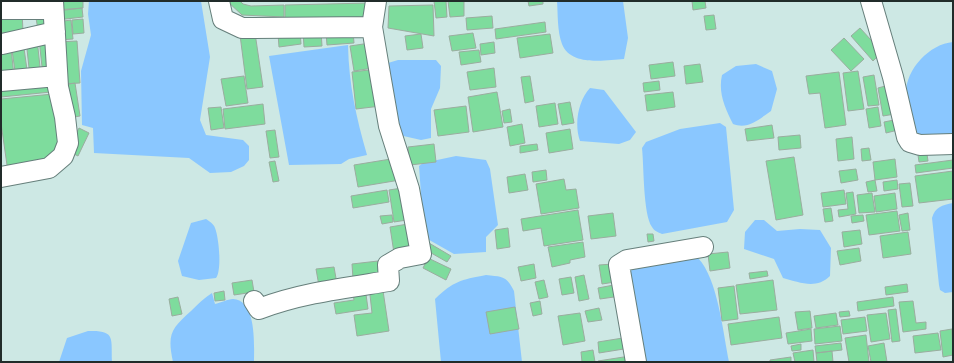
<svg xmlns="http://www.w3.org/2000/svg" width="954" height="363" font-family="Ubuntu,sans-serif">
	<style>
		.water { fill: #8ac7ff }
		.building { fill: #7edc9d; stroke: #9aad9f }
		.lines { fill: none; stroke-linecap: round; stroke-linejoin: round }
		.minor-casing { stroke: #667f7b; stroke-width: 22 }
		.minor { stroke: #fff; stroke-width: 20 }
	</style>
	<rect width="100%" height="100%" fill="#cde8e4"/>
	<path class="water" d="M 89,1 L 201,1 L 210,57 L 200,120 L 206,135 L 243,140 L 249,146 L 249,160 L 244,166 L 231,172 L 210,173 L 189,158 L 94,153 L 93,128 L 82,125 L 81,71 L 91,35 L 88,14 Z
		M 557,1 L 623,1 L 628,38 L 624,59 C 606,60 571,67 562,44 C 557,31 558,14 557,1 Z
		M 953,42 L 953,134 L 924,138 L 913,133 C 911,121 907,108 906,96 C 904,71 929,44 953,42 Z
		M 348,45 C 349,86 356,116 367,155 L 349,159 L 341,164 L 289,165 L 269,56 Z
		M 398,60 L 436,60 L 441,66 L 440,88 L 431,109 L 431,138 L 421,140 L 399,135 L 388,63 Z
		M 756,64 L 772,71 L 777,89 L 771,111 C 759,119 748,130 733,124 C 725,108 718,93 722,75 L 736,66 Z
		M 590,88 L 604,90 L 636,132 L 630,140 L 619,144 L 580,141 C 574,124 578,101 590,88 Z
		M 720,123 L 726,127 L 734,210 L 727,222 L 662,234 C 658,232 654,231 652,227 C 643,214 644,166 642,148 L 646,142 L 680,129 Z
		M 456,156 L 486,160 L 490,169 L 498,225 L 486,237 L 486,252 L 454,254 L 424,237 L 419,166 L 423,163 Z
		M 953,203 L 953,292 L 945,293 L 940,290 L 939,285 L 932,218 C 935,207 942,205 953,203 Z
		M 206,219 C 209,221 214,224 215,228 C 219,238 222,270 216,278 L 199,280 L 182,276 L 178,261 L 191,223 Z
		M 755,220 L 764,220 L 777,231 L 800,229 L 820,230 L 831,248 L 830,276 C 816,290 799,282 783,278 L 774,259 L 744,249 L 745,232 Z
		M 698,258 C 718,279 723,333 729,362 L 642,362 L 630,271 L 644,264 Z
		M 486,275 C 502,277 506,275 514,291 L 522,362 L 441,362 L 435,299 C 454,281 460,280 486,275 Z
		M 212,293 L 215,304 C 220,303 228,299 233,299 C 257,300 254,346 254,362 L 173,362 C 167,334 171,329 191,311 C 198,304 204,298 212,293 Z
		M 88,331 C 116,330 111,338 112,362 L 59,362 L 67,338 Z"/>
	<path class="building" d="M 56,1 L 83,1 L 83,8 L 56,10 Z
		M 227,1 L 240,1 L 243,4 L 251,6 L 284,5 L 284,17 L 242,15 Z
		M 434,1 L 446,1 L 447,17 L 436,18 Z
		M 448,1 L 464,1 L 464,16 L 450,17 Z
		M 528,1 L 543,1 L 543,4 L 529,6 Z
		M 692,1 L 705,1 L 706,8 L 693,10 Z
		M 369,3 L 370,17 L 285,19 L 285,5 Z
		M 433,5 L 434,36 L 388,28 L 389,6 Z
		M 82,8 L 83,17 L 57,20 L 57,11 Z
		M 45,10 L 48,29 L 38,30 L 35,12 Z
		M 22,11 L 23,32 L 1,33 L 1,12 Z
		M 714,15 L 716,29 L 706,30 L 704,16 Z
		M 492,16 L 493,28 L 467,30 L 466,18 Z
		M 83,19 L 84,33 L 73,34 L 72,20 Z
		M 71,20 L 73,39 L 59,40 L 57,22 Z
		M 545,22 L 546,32 L 496,39 L 495,29 Z
		M 860,28 L 882,52 L 873,61 L 851,36 Z
		M 300,31 L 301,44 L 279,47 L 278,34 Z
		M 321,31 L 322,46 L 304,47 L 303,32 Z
		M 353,31 L 354,43 L 327,45 L 326,33 Z
		M 255,33 L 263,87 L 247,89 L 240,35 Z
		M 473,33 L 476,48 L 452,51 L 449,36 Z
		M 421,34 L 423,48 L 407,50 L 405,36 Z
		M 550,34 L 553,53 L 520,58 L 517,38 Z
		M 51,37 L 54,75 L 43,76 L 39,39 Z
		M 844,38 L 864,59 L 851,71 L 831,50 Z
		M 37,39 L 41,76 L 30,77 L 26,40 Z
		M 23,41 L 28,77 L 16,78 L 11,43 Z
		M 77,41 L 80,83 L 62,84 L 59,42 Z
		M 494,42 L 495,53 L 481,55 L 480,44 Z
		M 370,43 L 373,68 L 354,71 L 350,46 Z
		M 11,48 L 14,76 L 1,78 L 1,49 Z
		M 479,50 L 481,62 L 461,65 L 459,52 Z
		M 673,62 L 675,76 L 651,79 L 649,65 Z
		M 700,64 L 703,82 L 686,84 L 684,66 Z
		M 494,68 L 496,87 L 470,90 L 467,72 Z
		M 377,69 L 381,106 L 356,109 L 352,72 Z
		M 858,71 L 864,109 L 848,111 L 843,73 Z
		M 839,72 L 846,125 L 825,128 L 820,93 L 809,94 L 806,76 Z
		M 874,75 L 879,105 L 868,106 L 863,77 Z
		M 244,76 L 248,103 L 226,106 L 221,79 Z
		M 530,76 L 534,101 L 525,103 L 521,77 Z
		M 49,78 L 51,92 L 1,97 L 1,83 Z
		M 659,81 L 660,90 L 644,92 L 643,83 Z
		M 75,83 L 80,116 L 68,118 L 63,85 Z
		M 889,85 L 895,114 L 883,116 L 878,88 Z
		M 497,92 L 503,127 L 473,132 L 468,97 Z
		M 673,92 L 675,107 L 647,111 L 645,95 Z
		M 53,94 L 60,141 L 55,156 L 8,172 L 1,123 L 1,99 Z
		M 570,102 L 574,123 L 562,125 L 558,104 Z
		M 555,103 L 558,124 L 539,127 L 536,106 Z
		M 263,104 L 265,124 L 225,129 L 223,109 Z
		M 466,106 L 469,132 L 438,136 L 434,110 Z
		M 221,107 L 224,128 L 211,130 L 208,108 Z
		M 878,107 L 881,126 L 869,128 L 866,109 Z
		M 510,109 L 512,122 L 504,123 L 502,111 Z
		M 899,119 L 902,129 L 886,133 L 884,122 Z
		M 522,124 L 525,143 L 510,146 L 507,127 Z
		M 772,125 L 774,138 L 747,141 L 745,129 Z
		M 79,128 L 89,133 L 78,156 L 68,151 Z
		M 570,129 L 573,149 L 549,153 L 546,133 Z
		M 275,130 L 279,157 L 270,158 L 266,131 Z
		M 800,135 L 801,148 L 779,150 L 778,137 Z
		M 852,137 L 854,159 L 838,161 L 836,139 Z
		M 434,144 L 436,162 L 410,165 L 408,147 Z
		M 537,144 L 538,150 L 520,153 L 520,146 Z
		M 869,148 L 871,160 L 862,161 L 861,149 Z
		M 927,154 L 928,161 L 919,162 L 918,155 Z
		M 794,157 L 803,215 L 776,220 L 766,161 Z
		M 397,158 L 400,180 L 358,187 L 354,165 Z
		M 895,159 L 897,177 L 875,180 L 873,162 Z
		M 953,160 L 953,168 L 916,173 L 915,165 Z
		M 275,161 L 279,181 L 273,182 L 269,162 Z
		M 856,169 L 858,180 L 841,183 L 839,171 Z
		M 546,170 L 547,180 L 533,182 L 532,172 Z
		M 953,171 L 953,199 L 919,203 L 915,176 Z
		M 525,174 L 528,190 L 509,193 L 507,177 Z
		M 564,179 L 566,190 L 576,189 L 579,208 L 541,214 L 536,184 Z
		M 875,180 L 877,191 L 868,192 L 866,182 Z
		M 897,180 L 898,189 L 884,191 L 883,182 Z
		M 910,183 L 913,206 L 902,207 L 899,184 Z
		M 402,188 L 407,220 L 394,222 L 389,190 Z
		M 387,190 L 389,202 L 353,208 L 351,196 Z
		M 844,190 L 846,204 L 823,207 L 821,193 Z
		M 853,192 L 856,214 L 839,217 L 838,210 L 848,209 L 846,193 Z
		M 872,193 L 875,212 L 859,213 L 857,195 Z
		M 895,193 L 897,209 L 876,212 L 874,196 Z
		M 831,208 L 833,221 L 825,222 L 823,209 Z
		M 578,210 L 583,240 L 544,246 L 541,228 L 523,231 L 521,219 Z
		M 897,211 L 900,231 L 869,235 L 866,215 Z
		M 613,213 L 616,236 L 591,239 L 588,216 Z
		M 908,213 L 910,230 L 902,231 L 899,215 Z
		M 392,215 L 393,222 L 382,224 L 380,216 Z
		M 863,215 L 864,221 L 852,223 L 851,216 Z
		M 408,224 L 413,249 L 394,253 L 390,227 Z
		M 508,228 L 510,247 L 497,249 L 495,230 Z
		M 860,230 L 862,244 L 844,247 L 842,232 Z
		M 908,232 L 911,254 L 883,258 L 880,236 Z
		M 647,234 L 653,234 L 654,241 L 648,242 Z
		M 583,242 L 585,257 L 570,260 L 570,263 L 552,267 L 548,247 Z
		M 429,243 L 451,256 L 447,262 L 426,250 Z
		M 859,248 L 861,261 L 840,265 L 837,251 Z
		M 728,252 L 730,268 L 710,271 L 708,254 Z
		M 428,258 L 451,269 L 446,280 L 423,268 Z
		M 378,261 L 380,276 L 353,279 L 352,264 Z
		M 534,264 L 536,278 L 521,281 L 518,267 Z
		M 613,264 L 615,282 L 602,284 L 599,265 Z
		M 334,267 L 337,284 L 319,286 L 316,269 Z
		M 767,271 L 768,276 L 750,279 L 749,273 Z
		M 584,275 L 589,299 L 579,301 L 575,277 Z
		M 571,277 L 574,293 L 562,295 L 559,279 Z
		M 252,280 L 254,292 L 234,295 L 232,283 Z
		M 544,280 L 548,297 L 539,299 L 535,282 Z
		M 773,280 L 777,310 L 740,314 L 736,285 Z
		M 382,284 L 389,331 L 357,336 L 354,315 L 372,313 L 369,286 Z
		M 619,284 L 621,296 L 600,299 L 598,288 Z
		M 907,284 L 908,292 L 886,295 L 885,287 Z
		M 734,286 L 738,319 L 722,321 L 718,288 Z
		M 365,287 L 368,309 L 336,314 L 334,303 L 354,300 L 352,288 Z
		M 224,291 L 225,300 L 215,301 L 214,293 Z
		M 178,297 L 182,314 L 172,316 L 169,299 Z
		M 893,297 L 894,306 L 858,311 L 857,302 Z
		M 540,301 L 542,314 L 533,316 L 530,303 Z
		M 913,301 L 916,323 L 926,322 L 926,329 L 903,332 L 899,302 Z
		M 515,307 L 519,329 L 490,334 L 486,312 Z
		M 599,308 L 602,320 L 588,322 L 585,311 Z
		M 896,309 L 900,341 L 892,342 L 888,310 Z
		M 810,311 L 812,328 L 798,330 L 795,312 Z
		M 849,311 L 850,316 L 840,317 L 839,312 Z
		M 580,313 L 585,341 L 563,345 L 558,316 Z
		M 836,313 L 838,325 L 816,328 L 814,316 Z
		M 886,313 L 890,339 L 871,342 L 867,315 Z
		M 779,317 L 782,338 L 731,345 L 728,324 Z
		M 865,317 L 867,331 L 843,334 L 841,320 Z
		M 840,326 L 842,341 L 815,344 L 814,329 Z
		M 811,329 L 812,341 L 788,344 L 786,333 Z
		M 952,329 L 953,355 L 943,357 L 940,331 Z
		M 938,333 L 941,350 L 915,353 L 913,336 Z
		M 866,335 L 869,362 L 849,362 L 845,338 Z
		M 629,337 L 630,348 L 599,353 L 598,342 Z
		M 841,343 L 842,350 L 816,353 L 815,346 Z
		M 884,343 L 887,362 L 871,362 L 868,346 Z
		M 801,344 L 801,350 L 792,351 L 791,346 Z
		M 593,350 L 595,362 L 582,362 L 581,352 Z
		M 813,350 L 814,362 L 795,362 L 793,353 Z
		M 832,351 L 833,362 L 817,362 L 816,353 Z
		M 630,356 L 631,362 L 598,362 L 598,361 Z
		M 791,357 L 791,362 L 770,362 L 770,360 Z"/>
	<g class="lines">
		<defs>
			<path id="minor" d="M 219,1 L 223,19 L 242,28 L 372,27
				M 871,1 L 893,77 L 907,137 L 910,142 L 920,145 L 953,144
				M 1,9 L 53,9
				M 2,44 L 55,32
				M 1,81 L 57,76
				M 1,177 L 49,168 L 63,156 L 68,143 L 65,117 L 58,87 L 53,1
				M 254,301 L 259,309 C 301,293 345,288 389,281 L 388,265 L 400,258 L 421,254 L 409,189 L 389,126 L 381,80 L 372,27 L 376,1
				M 636,362 L 619,265 L 627,260 L 703,247"/>
		</defs>
		<use href="#minor" class="minor-casing"/>
		<use href="#minor" class="minor"/>
	</g>
	<rect width="954" height="363" fill="none" stroke="#212c2a" stroke-width="4"/>
</svg>
